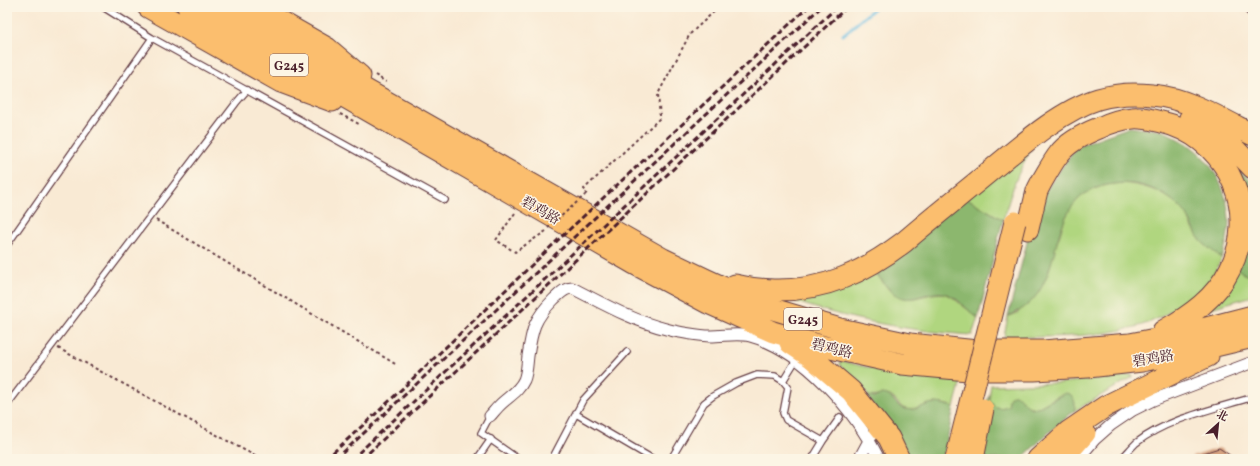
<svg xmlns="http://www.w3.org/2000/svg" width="1260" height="466" font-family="Vollkorn,'Noto Serif SC',serif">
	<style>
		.green { fill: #b0d67f; stroke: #7d7a55 }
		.forest { fill: #8cb76e; stroke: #6b6b4c }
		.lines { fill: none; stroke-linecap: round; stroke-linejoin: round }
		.stream { stroke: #66bce3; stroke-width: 3 }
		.building { fill: #d6a27f }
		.lane-casing { stroke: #643d44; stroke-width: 8 }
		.street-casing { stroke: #643d44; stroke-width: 13 }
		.highway-casing { stroke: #643d44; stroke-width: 23 }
		.path { stroke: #643d44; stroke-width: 2; stroke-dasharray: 3 3; stroke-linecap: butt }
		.lane { stroke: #fff; stroke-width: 5.5 }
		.street { stroke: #fff; stroke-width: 11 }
		.highway { stroke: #fbbe6e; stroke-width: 21 }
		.rail { stroke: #4a1f2b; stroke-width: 3; stroke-dasharray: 6 3; stroke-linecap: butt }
		.highway-bridge-casing { stroke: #643d44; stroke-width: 23; stroke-linecap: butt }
		.path-bridge { stroke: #643d44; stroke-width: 2; stroke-dasharray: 3 3; stroke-linecap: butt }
		.highway-bridge { stroke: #fbbe6e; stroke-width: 21 }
		.labels { text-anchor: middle; stroke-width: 3; stroke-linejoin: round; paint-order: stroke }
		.shield { fill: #fcf5e5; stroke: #7f5f63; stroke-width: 1 }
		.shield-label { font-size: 13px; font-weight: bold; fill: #4a1f2b }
		.street-label { font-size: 14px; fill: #4a1f2b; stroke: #fcf5e5 }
	</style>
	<rect width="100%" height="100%" fill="#fcf5e5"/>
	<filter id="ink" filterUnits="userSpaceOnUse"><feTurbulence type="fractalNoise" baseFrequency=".025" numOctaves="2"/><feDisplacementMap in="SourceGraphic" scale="8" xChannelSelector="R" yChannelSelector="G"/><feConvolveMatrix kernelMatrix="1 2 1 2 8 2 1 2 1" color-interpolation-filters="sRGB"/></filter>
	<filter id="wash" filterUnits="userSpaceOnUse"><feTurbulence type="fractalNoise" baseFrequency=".012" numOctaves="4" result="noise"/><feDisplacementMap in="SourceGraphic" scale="16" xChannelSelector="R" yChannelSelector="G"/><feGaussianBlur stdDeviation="0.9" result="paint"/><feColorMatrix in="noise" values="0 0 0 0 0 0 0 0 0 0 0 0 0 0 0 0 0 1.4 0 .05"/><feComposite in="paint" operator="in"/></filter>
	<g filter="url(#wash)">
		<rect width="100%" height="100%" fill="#f9ead4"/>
		<path class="green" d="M 1032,149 C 1017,171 1011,194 1003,220 L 965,197 Z
			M 1118,183 C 1144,184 1172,193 1188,216 C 1190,220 1191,226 1194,230 C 1202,241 1211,250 1222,258 C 1214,275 1205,288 1193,301 L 1189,298 C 1173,311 1155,322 1135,327 C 1094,338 1046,337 1004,337 L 1008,316 L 1018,313 C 1031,289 1046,266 1057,242 C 1061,234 1062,224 1066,216 C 1076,194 1095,186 1118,183 Z
			M 1236,268 L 1246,274 L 1253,277 L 1253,296 L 1207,309 Z
			M 874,271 L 890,291 L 914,298 L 932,294 L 942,293 L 951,296 L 978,318 L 972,335 C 909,331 848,320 788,299 Z
			M 842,361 C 881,372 921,377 961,381 L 954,407 C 945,404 936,402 927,405 C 921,407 916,410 909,410 C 899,409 898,400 890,396 C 882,393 877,398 869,396 L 840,365 L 840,363 Z
			M 1132,375 L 1133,377 L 1074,411 L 1075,405 L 1060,395 L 1037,408 L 1009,403 L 1009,406 C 990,412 988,401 991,385 L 1061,383 Z"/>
		<path class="forest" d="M 1130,127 C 1141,129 1153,129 1163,131 C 1168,133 1173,136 1177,138 C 1208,153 1227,185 1229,219 C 1229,233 1226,246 1222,258 C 1215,253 1207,247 1201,241 C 1195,234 1193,225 1188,217 C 1184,209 1176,203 1169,198 C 1153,187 1133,181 1114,184 C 1034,193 1076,292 1008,316 L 1031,227 L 1040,199 L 1077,146 Z
			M 1237,171 L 1241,172 L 1253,183 L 1253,277 L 1246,275 L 1236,268 Z
			M 965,197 L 1003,220 L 978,318 C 966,310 958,296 943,293 C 935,292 925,295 918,297 C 894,304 887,285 874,271 Z
			M 1065,393 L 1070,394 C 1075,399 1076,404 1074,411 L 1046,435 L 1021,459 L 973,459 L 989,395 C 992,407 996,410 1008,406 L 1009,403 L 1008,401 C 1014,387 1021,401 1028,406 C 1031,408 1034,408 1037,408 Z
			M 882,394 C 894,394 895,407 905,409 C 916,412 925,403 936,403 C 942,403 948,406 954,407 L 943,459 L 903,459 L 867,395 L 874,398 Z"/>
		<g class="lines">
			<path class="stream" d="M 843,35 L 876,7"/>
		</g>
		<g id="blocks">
			<path class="building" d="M 1219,448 L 1236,459 L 1191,459 L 1191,457 Z"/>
		</g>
	</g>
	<g filter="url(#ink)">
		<use href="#blocks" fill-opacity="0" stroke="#643d44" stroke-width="1"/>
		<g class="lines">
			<defs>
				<path id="lane" d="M 103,7 L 152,38 L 445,200
					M 1244,7 L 1253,15
					M 7,245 L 152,38
					M 783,381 L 796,360
					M 7,405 L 236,103 L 247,90
					M 576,414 L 653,459
					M 490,416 L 481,433 L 518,459
					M 823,441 L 840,417
					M 477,459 L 491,439
					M 552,459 L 583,400 L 627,352
					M 671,459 L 704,403 L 713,396 L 736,383 L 757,375 L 775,376 L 783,381 L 788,387 L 783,413 L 786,420 L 823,441 L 812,459
					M 1121,459 C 1126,454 1131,448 1136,443 C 1168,418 1215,409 1253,397"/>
				<path id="street" d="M 490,416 C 493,413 495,410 498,407 C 507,397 518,393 524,380 C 527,373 527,364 528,356 C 532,329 534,319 554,299 C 560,294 564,288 572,288 C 602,303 633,321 666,329 C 677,332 700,336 711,336 C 724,336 738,333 750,336 C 804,350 855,411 879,459
					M 859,459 L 872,435
					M 1078,459 L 1094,440 L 1111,425 L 1133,410 L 1153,400 L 1253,362"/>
				<path id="highway" d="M 148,7 L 281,82 L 332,101
					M 188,7 L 390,123 L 633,263 L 708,303 L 773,332 L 826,347 L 902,364 L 968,370 L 1034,370 L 1088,367 L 1142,361 L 1194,351 L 1253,337
					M 220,7 L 663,259 L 707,280 L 766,307 L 840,329 L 910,344 L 977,351 L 1043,351 L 1130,344 L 1191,332 L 1253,316
					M 255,7 L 327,48 L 360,76
					M 1190,118 L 1203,124 L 1231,145 L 1253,168
					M 1028,229 C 1031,216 1034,203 1037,191 C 1040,184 1054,160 1059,154 C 1068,142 1084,134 1099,128 C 1109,123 1122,119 1133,118 C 1143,117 1163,122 1172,125 C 1231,146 1258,213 1230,269 C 1216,298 1190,316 1163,331
					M 735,285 C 748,288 761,290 774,290 C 825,291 864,272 904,242 C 934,216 965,192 995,167 C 1024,143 1062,110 1098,99 C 1115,94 1135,93 1152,95 C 1188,98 1222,119 1253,135
					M 790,343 L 811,357 L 851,391 L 889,438 L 899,459
					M 1038,459 L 1068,432 L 1106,406 L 1208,356
					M 1062,459 L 1085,433"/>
			</defs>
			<use href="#lane" class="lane-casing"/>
			<use href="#street" class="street-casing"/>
			<use href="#highway" class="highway-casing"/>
			<path class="path" d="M 375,75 L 386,82
				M 340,114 L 359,124
				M 585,195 L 587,192 L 584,189 L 660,118 L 658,94 L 690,34 L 719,7
				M 515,213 L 496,240 L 515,252 L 546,231
				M 156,220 L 397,365
				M 58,348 L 246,451 L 263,459"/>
			<use href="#lane" class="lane"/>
			<use href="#street" class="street"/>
			<use href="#highway" class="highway"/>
			<path class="rail" d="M 326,459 L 382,408 L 557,241 L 808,7
				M 336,459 L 821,7
				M 352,459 L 837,7
				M 362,459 L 847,7"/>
			<defs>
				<path id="highway-bridge" d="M 956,459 L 1015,222
					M 973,459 L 983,409"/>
			</defs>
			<use href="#highway-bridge" class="highway-bridge-casing"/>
			<path class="path-bridge" d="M 548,228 L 585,195"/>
			<use href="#highway-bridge" class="highway-bridge"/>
		</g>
	</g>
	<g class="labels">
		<g class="shield">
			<rect x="270" y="54" width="38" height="22" rx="3"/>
			<rect x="784" y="308" width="38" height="22" rx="3"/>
		</g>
		<g class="shield-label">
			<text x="289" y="70">G245</text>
			<text x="803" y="324">G245</text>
		</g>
		<g class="street-label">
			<text transform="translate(541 210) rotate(30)" y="5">碧鸡路</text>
			<text transform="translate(832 348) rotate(14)" y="5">碧鸡路</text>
			<text transform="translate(1153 358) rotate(-10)" y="5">碧鸡路</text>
		</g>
	</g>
	<rect width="1260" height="466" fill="none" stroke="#fcf5e5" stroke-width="24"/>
	<g transform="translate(1218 424) rotate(27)" stroke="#fcf5e5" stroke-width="3" paint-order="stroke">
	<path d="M0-3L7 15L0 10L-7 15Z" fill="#4a1f2b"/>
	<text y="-6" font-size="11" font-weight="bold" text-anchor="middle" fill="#4a1f2b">北</text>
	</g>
</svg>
